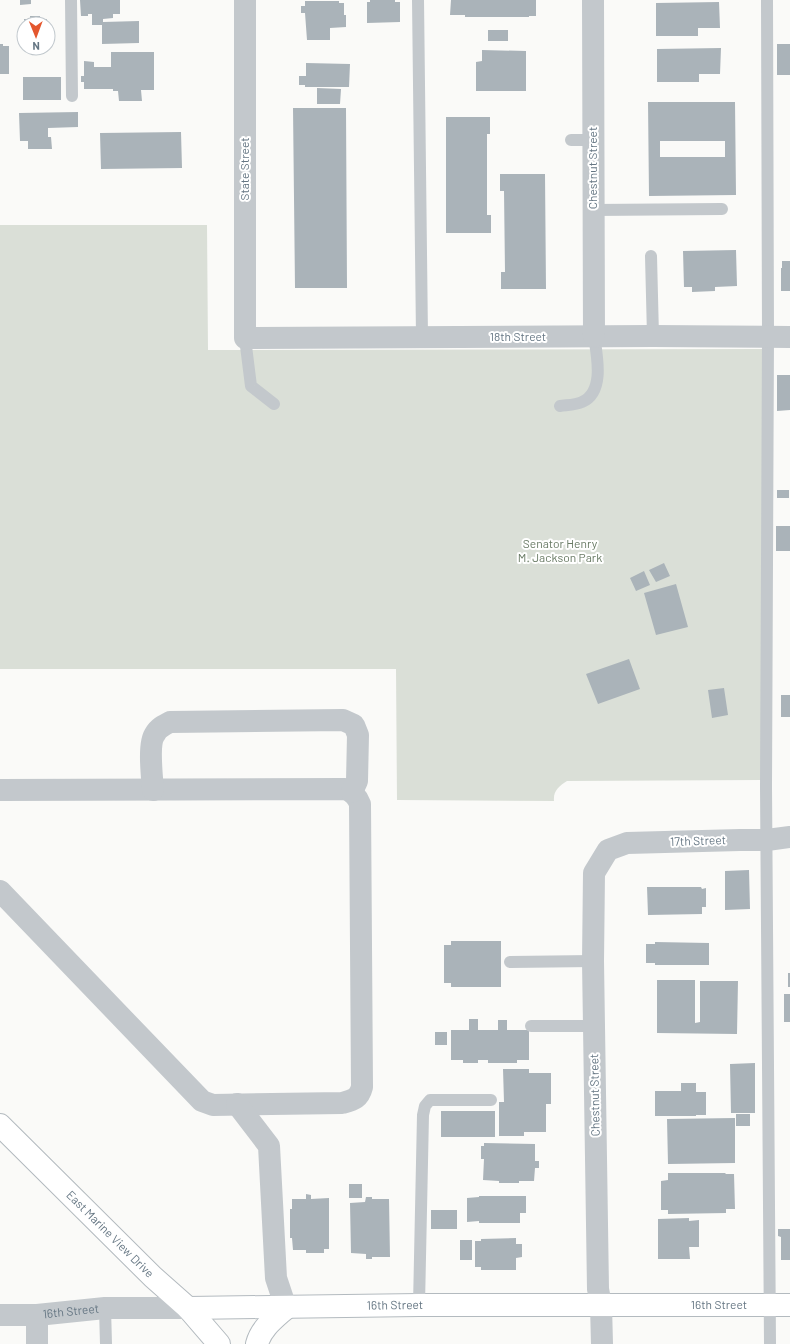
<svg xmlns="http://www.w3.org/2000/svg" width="790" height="1344" font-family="Barlow,sans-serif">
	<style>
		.green { fill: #dadfd7 }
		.building { fill: #aab3b9; fill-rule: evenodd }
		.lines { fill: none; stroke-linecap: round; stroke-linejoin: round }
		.secondary-casing { stroke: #b3babf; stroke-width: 24 }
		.lane { stroke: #c3c8cc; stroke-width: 12 }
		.street { stroke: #c3c8cc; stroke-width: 22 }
		.secondary { stroke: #fff; stroke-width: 22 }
		.labels { text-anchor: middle; stroke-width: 4; stroke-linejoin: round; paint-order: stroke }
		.street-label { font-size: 12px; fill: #657683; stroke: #fff }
		.park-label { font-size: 12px; fill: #687a64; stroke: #fff }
	</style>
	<rect width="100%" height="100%" fill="#fafaf8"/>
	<path class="green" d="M 0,225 L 207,225 L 208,350 L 762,349 L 762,780 L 567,781 C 559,786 553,791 554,801 L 397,800 L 396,669 L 0,669 Z"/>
	<path class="building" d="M 20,0 L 31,0 L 31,4 L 20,5 Z
		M 80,0 L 120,0 L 120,14 L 113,14 L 113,18 L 103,19 L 103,22 L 139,21 L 139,43 L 102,44 L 102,25 L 92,25 L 92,14 L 88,14 L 88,16 L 81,16 Z
		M 370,0 L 395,0 L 395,2 L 400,2 L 400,22 L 367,23 L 367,2 L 370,2 Z
		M 451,0 L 536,0 L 536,16 L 529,16 L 529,17 L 465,17 L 465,15 L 450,15 Z
		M 305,1 L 339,1 L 339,3 L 344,3 L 344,15 L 346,15 L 346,27 L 330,28 L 330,40 L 307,40 L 305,13 L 301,13 L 301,6 L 305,6 Z
		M 719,2 L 720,28 L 698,28 L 698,36 L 656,36 L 656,3 Z
		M 30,16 L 40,16 L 40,19 L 47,19 L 47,24 L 24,24 L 24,19 L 30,19 Z
		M 488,30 L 508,30 L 508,41 L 488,41 Z
		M 0,44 L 3,44 L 3,46 L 9,46 L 9,74 L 0,74 Z
		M 777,44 L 790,44 L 790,75 L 777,75 Z
		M 721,48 L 720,74 L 699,74 L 699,82 L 657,82 L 657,49 Z
		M 482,50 L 526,51 L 526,91 L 476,91 L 476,62 L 482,61 Z
		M 111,52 L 154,52 L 154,90 L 141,90 L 142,101 L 119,101 L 118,91 L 133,91 L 113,91 L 113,89 L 84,89 L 84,82 L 81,82 L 81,76 L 84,76 L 84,61 L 94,62 L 94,67 L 111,67 Z
		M 306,63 L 350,64 L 349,87 L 305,87 L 305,85 L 299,85 L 299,76 L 306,76 Z
		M 23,77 L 61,77 L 61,100 L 23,100 Z
		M 317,88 L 341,89 L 340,104 L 317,104 Z
		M 648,102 L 735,102 L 736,195 L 649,196 ZM 660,141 L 725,141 L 725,157 L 660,157 Z
		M 293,108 L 346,108 L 347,288 L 295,288 Z
		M 78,112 L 78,127 L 48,128 L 48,137 L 51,137 L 52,149 L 28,149 L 28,141 L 20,141 L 19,113 Z
		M 446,117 L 490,117 L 490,134 L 487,134 L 487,215 L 491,215 L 491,233 L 446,233 Z
		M 181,132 L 182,168 L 101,169 L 100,133 Z
		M 500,174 L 545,174 L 546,289 L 501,289 L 501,272 L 505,272 L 504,191 L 500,191 Z
		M 736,250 L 737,286 L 715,287 L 715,291 L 692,292 L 692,287 L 684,287 L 683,251 Z
		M 782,261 L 790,261 L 790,291 L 781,291 L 781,268 L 782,268 Z
		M 777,375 L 790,375 L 790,410 L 777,411 Z
		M 777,490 L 789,490 L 789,498 L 777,498 Z
		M 776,526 L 790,526 L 790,551 L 776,551 Z
		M 664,563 L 670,576 L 656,582 L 649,570 Z
		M 644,571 L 650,585 L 636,591 L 630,578 Z
		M 676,584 L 688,627 L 656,635 L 644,593 Z
		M 629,659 L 640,689 L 598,704 L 586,674 Z
		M 724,688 L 728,715 L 712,718 L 708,690 Z
		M 781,695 L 790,695 L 790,717 L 781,717 Z
		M 749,870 L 750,909 L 725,910 L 725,871 Z
		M 647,887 L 701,887 L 702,889 L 706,888 L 706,907 L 702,907 L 702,914 L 648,915 Z
		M 451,941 L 501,941 L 501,987 L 451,987 L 451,983 L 444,983 L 444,945 L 451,945 Z
		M 655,942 L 709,943 L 709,965 L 655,965 L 655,963 L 646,963 L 646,944 L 655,944 Z
		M 788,973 L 790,973 L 790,987 L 788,987 Z
		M 657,980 L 695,980 L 695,1023 L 700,1022 L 700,981 L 738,981 L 737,1034 L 657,1033 Z
		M 784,994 L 790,994 L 790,1022 L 784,1022 Z
		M 469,1019 L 478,1019 L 478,1030 L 498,1030 L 498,1020 L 507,1020 L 507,1030 L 529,1030 L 529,1060 L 517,1060 L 517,1063 L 488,1063 L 488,1060 L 478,1060 L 478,1063 L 463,1063 L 463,1060 L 451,1060 L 451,1030 L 469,1030 Z
		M 435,1032 L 447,1032 L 447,1045 L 435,1045 Z
		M 755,1063 L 755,1113 L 731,1113 L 730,1064 Z
		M 503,1069 L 529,1069 L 529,1073 L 551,1073 L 551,1104 L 546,1104 L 546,1132 L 524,1132 L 524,1136 L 499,1136 L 499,1102 L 504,1102 Z
		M 681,1083 L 696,1083 L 696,1092 L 706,1092 L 706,1115 L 696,1115 L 696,1116 L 655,1116 L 655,1091 L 681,1091 Z
		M 441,1111 L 495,1111 L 495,1137 L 441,1137 Z
		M 736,1114 L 750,1114 L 750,1126 L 736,1126 Z
		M 735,1118 L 735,1163 L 668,1164 L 667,1119 Z
		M 484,1143 L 535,1144 L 535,1161 L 539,1161 L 539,1168 L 535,1168 L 534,1181 L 519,1181 L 519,1183 L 499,1183 L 499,1181 L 483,1180 L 484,1159 L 481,1159 L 481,1146 L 484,1146 Z
		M 668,1173 L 726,1173 L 725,1174 L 734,1174 L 735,1209 L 726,1209 L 726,1213 L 668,1214 L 668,1210 L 661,1210 L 661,1181 L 668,1180 Z
		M 349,1184 L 362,1184 L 362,1198 L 349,1198 Z
		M 306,1194 L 311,1195 L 311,1199 L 329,1198 L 329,1249 L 324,1249 L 324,1253 L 306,1253 L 306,1250 L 293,1250 L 292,1238 L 290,1238 L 290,1209 L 292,1209 L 292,1199 L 306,1199 Z
		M 479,1196 L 526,1196 L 526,1213 L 520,1213 L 520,1223 L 479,1223 L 479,1221 L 467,1222 L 467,1198 L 479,1197 Z
		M 366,1197 L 372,1197 L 372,1199 L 389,1199 L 390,1257 L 372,1257 L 372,1259 L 366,1259 L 366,1254 L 351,1253 L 350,1203 L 365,1202 Z
		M 431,1210 L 457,1210 L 457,1229 L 431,1229 Z
		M 689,1218 L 689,1221 L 699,1220 L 699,1247 L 689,1247 L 690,1259 L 658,1259 L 658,1219 Z
		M 778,1229 L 790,1229 L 790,1260 L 781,1260 L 781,1237 L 778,1236 Z
		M 516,1238 L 516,1244 L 522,1244 L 522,1257 L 516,1258 L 516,1270 L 481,1270 L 481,1267 L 475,1267 L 475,1241 L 481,1241 L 481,1239 Z
		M 460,1240 L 472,1240 L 472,1260 L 460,1260 Z"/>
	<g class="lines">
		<defs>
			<g id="secondary">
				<path id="s2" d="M 0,1125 L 153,1277 L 188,1308 L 219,1344"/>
				<path id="s3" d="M 188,1308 L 419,1305 L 790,1305"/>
				<path d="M 257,1344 C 261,1328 275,1318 286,1308"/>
			</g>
		</defs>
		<use href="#secondary" class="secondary-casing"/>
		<path class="lane" d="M 71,0 L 72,96
			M 418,0 L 422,337
			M 767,0 L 768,337 L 766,787 L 770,1344
			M 571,140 L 593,140
			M 593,210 L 722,209
			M 651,256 L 653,336
			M 245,338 L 251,386 L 274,404
			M 560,406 C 567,405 576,405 582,402 C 605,392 597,356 594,336
			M 510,962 L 593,961
			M 531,1026 L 594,1026
			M 419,1305 L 423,1115 L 425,1106 L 430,1100 L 491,1100
			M 105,1308 L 106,1344"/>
		<g class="street">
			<path d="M 245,0 L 245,338 L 653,336 L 790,337"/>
			<path d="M 593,0 L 594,336"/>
			<path d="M 0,790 L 345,789 C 353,792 357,796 360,804 L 362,1087 C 359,1099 353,1100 342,1103 L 213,1105 L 202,1101 L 0,891"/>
			<path d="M 153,790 C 152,777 148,743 155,734 C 158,728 164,725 170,722 L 343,720 L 354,725 L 358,735 L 357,781 L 352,792"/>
			<path d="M 237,1104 L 269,1146 L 276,1278 L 286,1308"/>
			<path id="s1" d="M 0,1315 L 37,1315 L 105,1308 L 188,1308"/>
			<path d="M 37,1315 L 37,1344"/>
			<path d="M 602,1344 L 601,1305 L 598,1289 L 593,961 L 594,873 L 608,850 L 627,843 L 740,840 L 767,840 L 790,837"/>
		</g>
		<use href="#secondary" class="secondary"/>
	</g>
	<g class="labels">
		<g class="street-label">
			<text transform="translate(593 168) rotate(-90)" y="4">Chestnut Street</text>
			<text transform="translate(245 169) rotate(-90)" y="4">State Street</text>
			<text x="518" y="341">18th Street</text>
			<text transform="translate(698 841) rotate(-2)" y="4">17th Street</text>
			<text transform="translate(595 1095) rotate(-91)" y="4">Chestnut Street</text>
			<text dy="4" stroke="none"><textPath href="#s2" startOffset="155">East Marine View Drive</textPath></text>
			<text dy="4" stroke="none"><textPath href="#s3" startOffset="531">16th Street</textPath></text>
			<text dy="4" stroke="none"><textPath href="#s3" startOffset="207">16th Street</textPath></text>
			<text dy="4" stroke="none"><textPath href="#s1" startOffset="71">16th Street</textPath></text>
		</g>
		<g class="park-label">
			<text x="560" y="548">Senator Henry<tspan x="560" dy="14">M. Jackson Park</tspan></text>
		</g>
	</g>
	<g transform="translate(36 36) rotate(179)"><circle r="19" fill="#ffffff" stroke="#c1c8cd"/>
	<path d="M0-3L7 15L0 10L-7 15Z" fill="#e4572e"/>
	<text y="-6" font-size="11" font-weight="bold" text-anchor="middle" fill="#657683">N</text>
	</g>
</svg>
